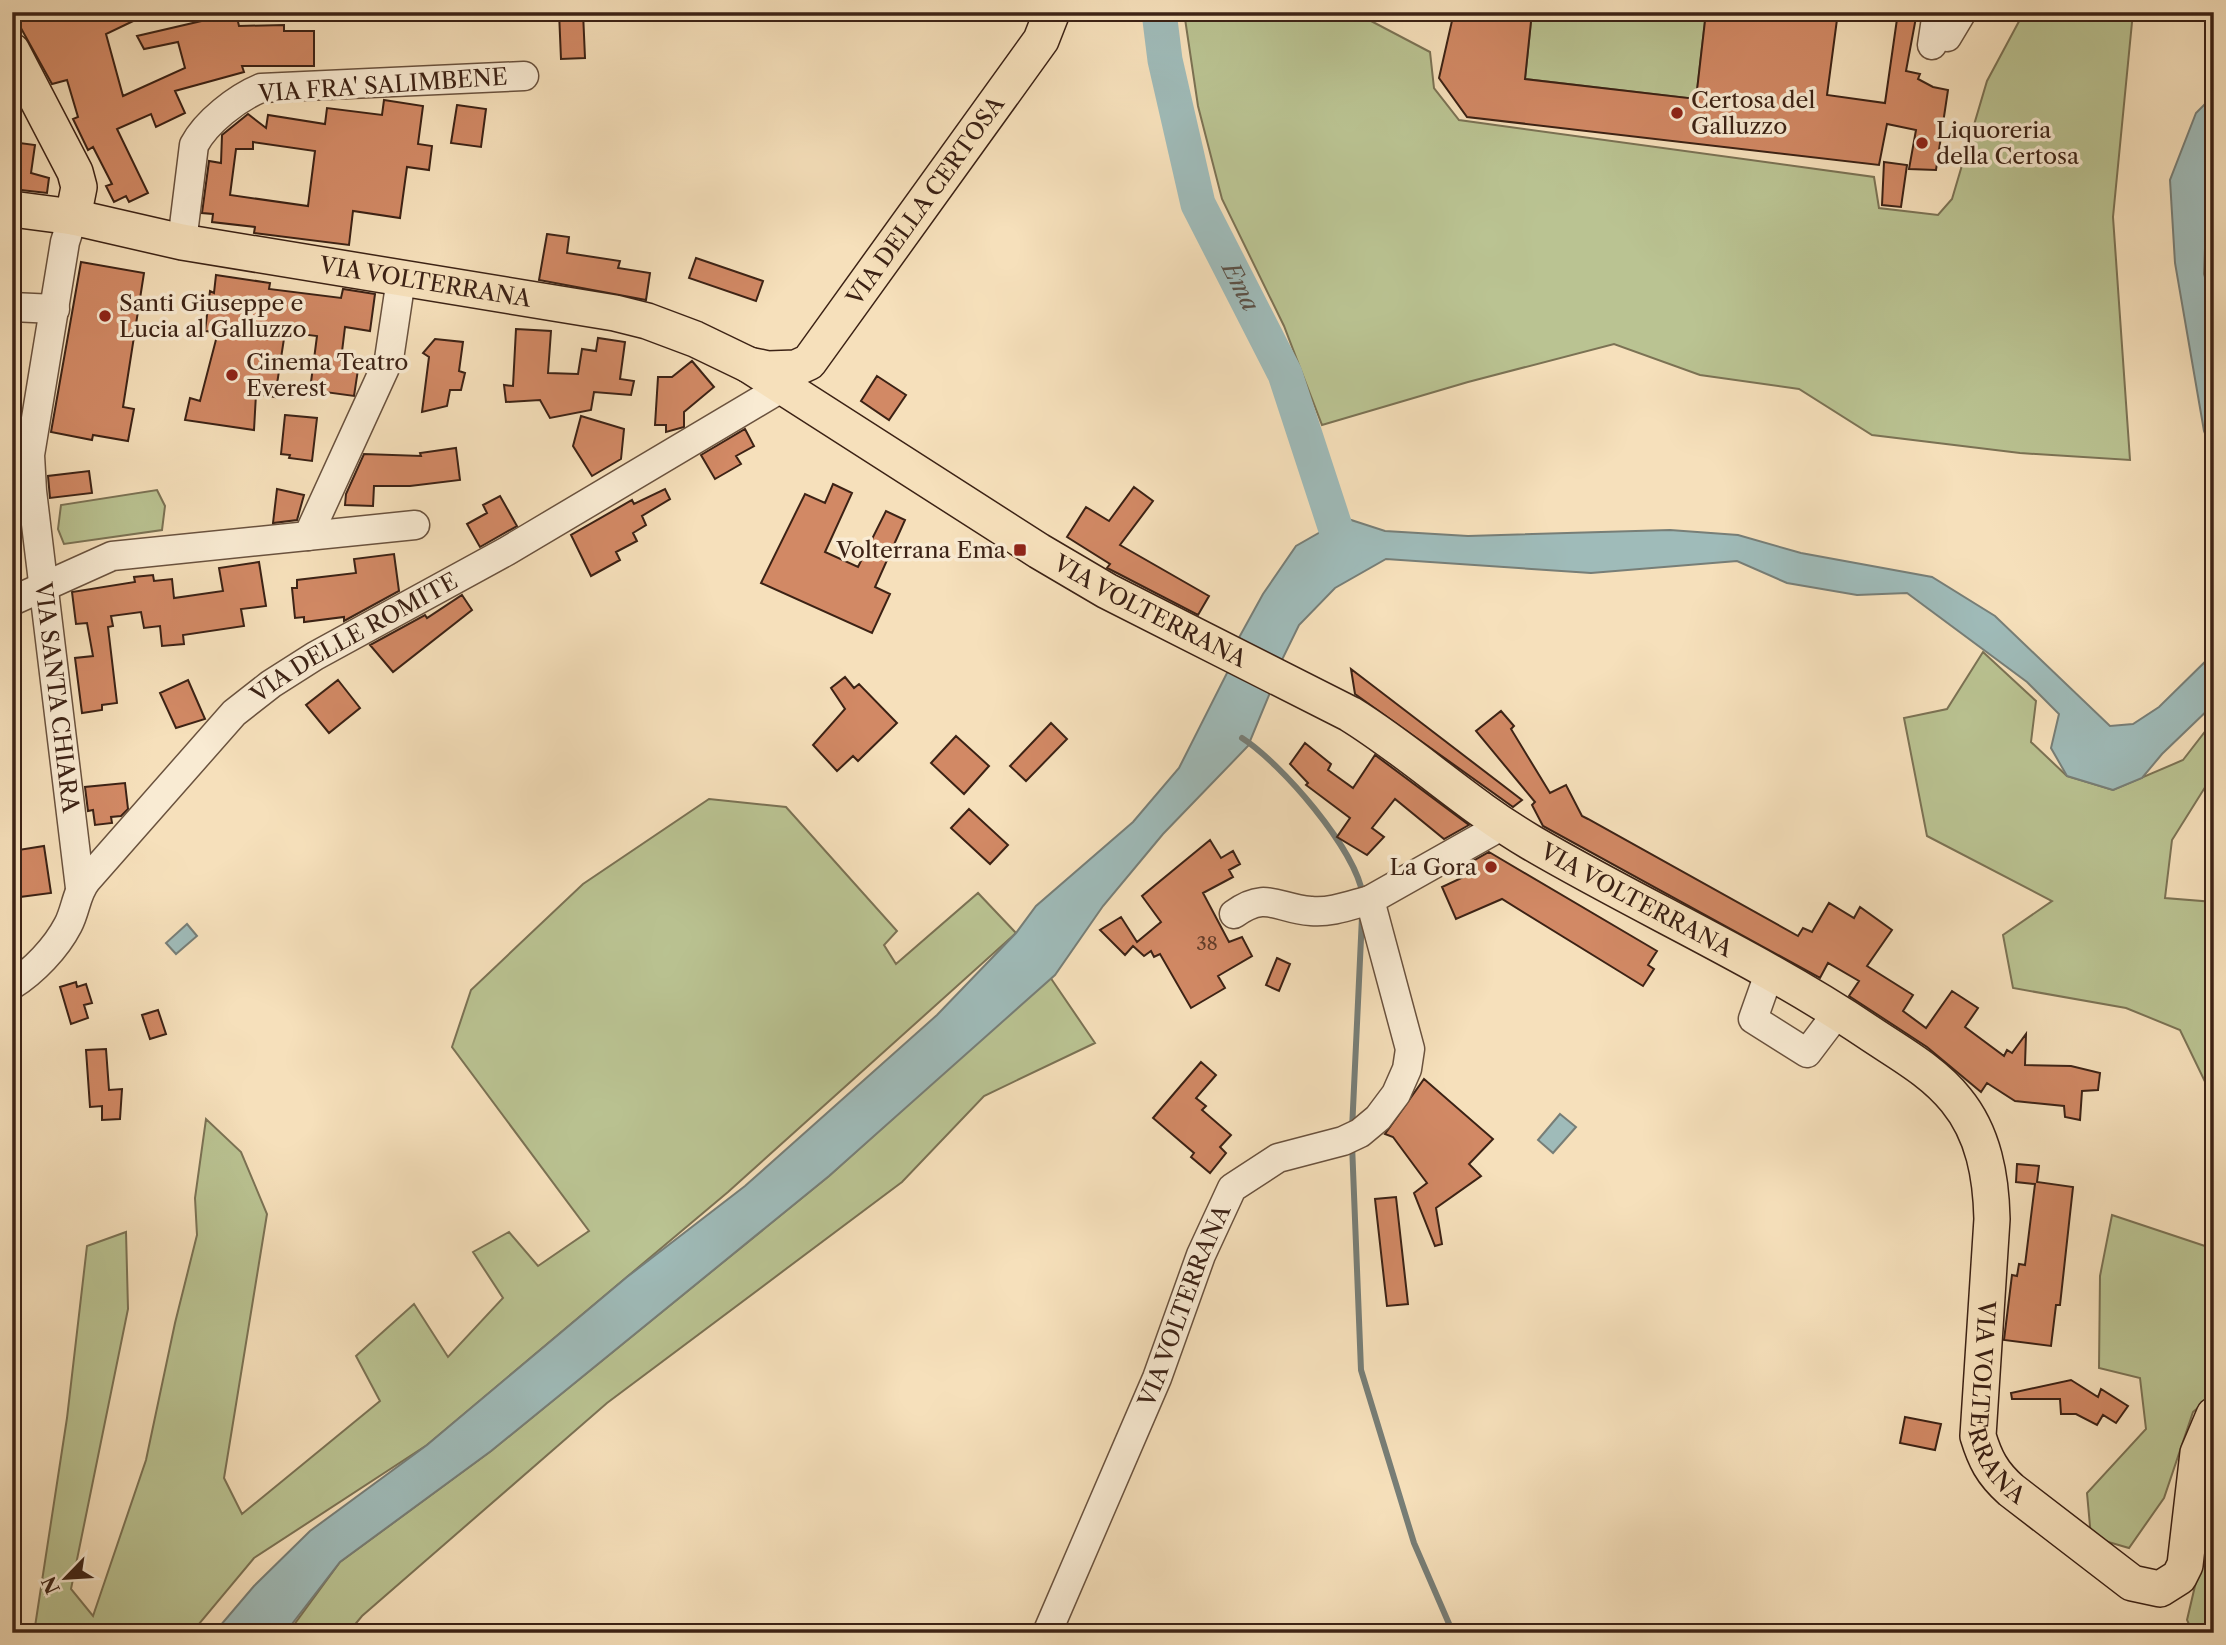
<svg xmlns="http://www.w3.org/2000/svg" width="2226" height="1645" font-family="'Libre Caslon Text',serif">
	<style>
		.green { fill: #bac392; stroke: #7b7254; stroke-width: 2 }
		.water { fill: #9fbbb9; stroke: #777e77; stroke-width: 2 }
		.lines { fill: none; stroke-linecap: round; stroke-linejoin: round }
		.stream { stroke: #777e77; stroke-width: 6 }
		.river { stroke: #9fbbb9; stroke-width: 35 }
		.building { fill: #d28965; stroke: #3c2215; stroke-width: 2; fill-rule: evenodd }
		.minor-casing { stroke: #6a523e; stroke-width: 31 }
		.major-casing { stroke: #3c2215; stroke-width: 38 }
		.minor { stroke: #f9ebd3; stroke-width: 28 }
		.major { stroke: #f6e0bb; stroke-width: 35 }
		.poi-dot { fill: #8f2418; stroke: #f9ebd3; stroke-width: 2.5 }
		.labels { text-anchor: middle; stroke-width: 7; stroke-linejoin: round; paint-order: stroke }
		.number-label { font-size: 19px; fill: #623c29 }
		.street-label { font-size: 23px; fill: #3c2215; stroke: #f9ebd3 }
		.poi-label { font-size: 23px; fill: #3c2215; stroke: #f9ebd3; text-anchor: start }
		.water-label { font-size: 24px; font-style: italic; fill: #5a5046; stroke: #f9ebd3 }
	</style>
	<rect width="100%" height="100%" fill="#f6e0bb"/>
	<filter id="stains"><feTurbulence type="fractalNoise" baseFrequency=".00286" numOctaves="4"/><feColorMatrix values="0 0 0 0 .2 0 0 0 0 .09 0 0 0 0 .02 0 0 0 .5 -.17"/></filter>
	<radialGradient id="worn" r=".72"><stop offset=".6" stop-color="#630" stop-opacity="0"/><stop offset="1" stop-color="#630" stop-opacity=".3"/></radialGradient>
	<path class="green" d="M 1184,12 L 1354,12 L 1430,52 L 1434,88 L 1459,120 L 1874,177 L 1879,208 L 1938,215 L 1952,199 L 1987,81 L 2024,12 L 2133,12 L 2113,217 L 2130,460 L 2020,453 L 1872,435 L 1799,389 L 1700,375 L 1614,344 L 1468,382 L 1322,425 L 1284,326 L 1222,199 L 1198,106 Z
		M 1532,12 L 1706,12 L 1696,99 L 1525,79 Z
		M 2214,188 L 2214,286 L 2210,277 L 2209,198 Z
		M 157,490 L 165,506 L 162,530 L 64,544 L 58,529 L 61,505 Z
		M 1983,652 L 2036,701 L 2031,742 L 2067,776 L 2113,790 L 2183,760 L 2214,720 L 2214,773 L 2172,840 L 2165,898 L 2214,902 L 2214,1119 L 2211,1094 L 2180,1030 L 2126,1008 L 2013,988 L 2003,935 L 2052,901 L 1927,836 L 1904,718 L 1947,709 Z
		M 709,799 L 786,807 L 897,931 L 884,945 L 896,964 L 978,893 L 1016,933 L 728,1192 L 427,1445 L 254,1558 L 198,1625 L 198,1633 L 34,1633 L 67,1418 L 87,1246 L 126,1232 L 128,1309 L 71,1589 L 93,1616 L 146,1460 L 175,1323 L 197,1235 L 195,1198 L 206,1119 L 241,1152 L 267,1214 L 224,1478 L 242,1514 L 380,1401 L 356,1356 L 414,1304 L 448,1357 L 503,1298 L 473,1252 L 509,1232 L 538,1266 L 589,1231 L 452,1047 L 471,990 L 583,884 Z
		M 1050,977 L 1095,1043 L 984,1096 L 902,1182 L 607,1403 L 362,1616 L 348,1633 L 288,1633 L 340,1562 L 491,1451 L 829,1176 Z
		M 2112,1215 L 2214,1249 L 2214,1394 L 2193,1412 L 2164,1498 L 2129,1548 L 2091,1537 L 2087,1493 L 2146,1429 L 2140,1378 L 2099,1368 L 2100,1276 Z
		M 2214,1505 L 2214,1633 L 2193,1633 L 2187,1620 Z"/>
	<path class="water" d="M 2214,95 L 2214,180 L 2207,198 L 2204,274 L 2214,304 L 2214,456 L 2204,431 L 2175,263 L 2170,180 L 2196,113 Z
		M 1345,518 L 1385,531 L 1468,536 L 1670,530 L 1738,535 L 1801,553 L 1932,577 L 1995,616 L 2110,726 L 2133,724 L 2159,707 L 2214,653 L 2214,704 L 2162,754 L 2142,778 L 2113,790 L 2067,776 L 2051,748 L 2059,714 L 2027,682 L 1907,593 L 1857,595 L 1787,583 L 1737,561 L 1591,573 L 1386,559 L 1335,588 L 1299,625 L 1279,666 L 1236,643 L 1263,594 L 1296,546 Z
		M 1230,667 L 1272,688 L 1248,746 L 1163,834 L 1103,906 L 1055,975 L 829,1176 L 491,1451 L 340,1562 L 285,1633 L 214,1633 L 254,1586 L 310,1531 L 427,1445 L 627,1277 L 745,1186 L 937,1015 L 1016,933 L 1036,906 L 1133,822 L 1179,768 Z
		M 187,924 L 197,936 L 176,954 L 166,943 Z
		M 1560,1114 L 1576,1127 L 1553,1153 L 1538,1140 Z"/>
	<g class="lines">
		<path class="stream" d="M 1242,738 C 1281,763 1356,849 1363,896
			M 1352,1130 L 1362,917
			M 1352,1144 L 1361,1370 L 1414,1543 L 1453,1633"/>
		<path class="river" id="s1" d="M 1159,12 L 1165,60 L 1198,204 L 1285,374 L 1344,554"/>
	</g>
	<path class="building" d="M 12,12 L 152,12 L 106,34 L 123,96 L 185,68 L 178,42 L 144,49 L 137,36 L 236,13 L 239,26 L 284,25 L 284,31 L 314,31 L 314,66 L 242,66 L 244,72 L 175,91 L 185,113 L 156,127 L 151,114 L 117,129 L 148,193 L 129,202 L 126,196 L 114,202 L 106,186 L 112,184 L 93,147 L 88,150 L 73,119 L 78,117 L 67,80 L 52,84 Z
		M 559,12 L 583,12 L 585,58 L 561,59 Z
		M 1454,12 L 1532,12 L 1525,79 L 1696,99 L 1706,12 L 1838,12 L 1827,95 L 1885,103 L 1898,12 L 1917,12 L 1906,71 L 1920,74 L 1918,79 L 1933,87 L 1948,90 L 1936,170 L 1909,169 L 1916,130 L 1887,124 L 1879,165 L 1467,117 L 1439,78 Z
		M 384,100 L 423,106 L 418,144 L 432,146 L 429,170 L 407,167 L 400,218 L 353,211 L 349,245 L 254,233 L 255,227 L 212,222 L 213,214 L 202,213 L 209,161 L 221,163 L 222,135 L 248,114 L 266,128 L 268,115 L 325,124 L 327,108 L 382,115 ZM 253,142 L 315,151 L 308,206 L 230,195 L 236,149 L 253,149 Z
		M 457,105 L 486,109 L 481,147 L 451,143 Z
		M 12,142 L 35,145 L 31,173 L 49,178 L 47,193 L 12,189 Z
		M 1884,162 L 1907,165 L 1901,207 L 1882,205 Z
		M 547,234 L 569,237 L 567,253 L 620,261 L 618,268 L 650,273 L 646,300 L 539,280 Z
		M 696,258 L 763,281 L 756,301 L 689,278 Z
		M 81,262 L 144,273 L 123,407 L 134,409 L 128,441 L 93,435 L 92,440 L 51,432 Z
		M 216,275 L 270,283 L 269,289 L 341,298 L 343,289 L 375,294 L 370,331 L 345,327 L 341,360 L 359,363 L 354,396 L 310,390 L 317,336 L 285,332 L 275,397 L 256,394 L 254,430 L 185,420 L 190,398 L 200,401 L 218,332 L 205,331 L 210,291 L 214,293 Z
		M 516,329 L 551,331 L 548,373 L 578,374 L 582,349 L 596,351 L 598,338 L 625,342 L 620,379 L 634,381 L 631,395 L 594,392 L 591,410 L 550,418 L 540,400 L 506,402 L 504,385 L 513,386 Z
		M 435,339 L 463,342 L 459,371 L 465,373 L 461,390 L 450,390 L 447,406 L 422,412 L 429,357 L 423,353 Z
		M 692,361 L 714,387 L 684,412 L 684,427 L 666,432 L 666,425 L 655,425 L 658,377 L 672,377 Z
		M 877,376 L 906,395 L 889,420 L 861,401 Z
		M 285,415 L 317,418 L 312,461 L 289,458 L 290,455 L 281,454 Z
		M 581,416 L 624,429 L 621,459 L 592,476 L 573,446 Z
		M 745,429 L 754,446 L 736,456 L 741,464 L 715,479 L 701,455 Z
		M 456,448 L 460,480 L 410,486 L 374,486 L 373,506 L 345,505 L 346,494 L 364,454 L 421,456 L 420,453 Z
		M 89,471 L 92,493 L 50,498 L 48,476 Z
		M 833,484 L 852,493 L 825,552 L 858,567 L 886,511 L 905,520 L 875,587 L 890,594 L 872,633 L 761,583 L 805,494 L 825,503 Z
		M 1134,487 L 1153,501 L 1120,545 L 1209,596 L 1198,615 L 1117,573 L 1107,568 L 1110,564 L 1067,537 L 1086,507 L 1109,521 Z
		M 277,489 L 304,495 L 297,520 L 273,523 Z
		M 665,489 L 670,499 L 642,516 L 646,525 L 633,533 L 637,541 L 616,552 L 620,560 L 591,576 L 571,535 L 632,500 L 634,504 Z
		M 500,496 L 517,526 L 480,547 L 467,524 L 487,513 L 483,505 Z
		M 394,554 L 399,591 L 344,621 L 344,617 L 304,622 L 304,617 L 295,618 L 292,588 L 297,588 L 297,580 L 356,573 L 354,559 Z
		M 259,562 L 266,606 L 241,609 L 244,626 L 183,635 L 184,644 L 162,646 L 160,626 L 144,628 L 141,612 L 111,616 L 113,626 L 108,627 L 117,703 L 102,705 L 102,710 L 82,713 L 75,658 L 93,656 L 87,623 L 76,624 L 72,592 L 135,582 L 134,577 L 153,575 L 154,581 L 172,579 L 174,598 L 223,591 L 219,568 Z
		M 462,595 L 472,610 L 393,672 L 370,645 L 425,615 L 427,618 Z
		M 1351,669 L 1415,718 L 1522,800 L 1513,807 L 1355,694 Z
		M 845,677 L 854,688 L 859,684 L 897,723 L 858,761 L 853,756 L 837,771 L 813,745 L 845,709 L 831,688 Z
		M 188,680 L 205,719 L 176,728 L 160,693 Z
		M 338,680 L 360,708 L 329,733 L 306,705 Z
		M 1501,711 L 1514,726 L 1511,729 L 1550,793 L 1566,785 L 1582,816 L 1588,819 L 1798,936 L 1803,928 L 1812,932 L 1829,903 L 1854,918 L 1860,907 L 1892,930 L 1867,966 L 1913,995 L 1903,1011 L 1926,1028 L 1952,991 L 1978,1008 L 1965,1027 L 2004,1056 L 2007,1050 L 2012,1053 L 2026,1034 L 2025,1065 L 2071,1066 L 2100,1073 L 2098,1090 L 2082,1091 L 2080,1120 L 2065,1117 L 2064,1106 L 2015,1101 L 1987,1083 L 1981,1092 L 1927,1047 L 1849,996 L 1859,981 L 1828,963 L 1820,978 L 1543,826 L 1532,805 L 1535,802 L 1476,731 Z
		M 1051,723 L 1067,739 L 1026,781 L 1010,766 Z
		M 956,736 L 989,766 L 964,794 L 931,763 Z
		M 1305,743 L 1331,764 L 1328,770 L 1353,788 L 1375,755 L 1469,825 L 1444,839 L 1395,799 L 1372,828 L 1384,837 L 1367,855 L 1337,837 L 1350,818 L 1306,785 L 1308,783 L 1290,764 Z
		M 125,783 L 128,809 L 121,816 L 111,817 L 112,823 L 95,825 L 93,810 L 88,811 L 85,787 Z
		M 969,809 L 1008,845 L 990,864 L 951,828 Z
		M 1210,840 L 1221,858 L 1233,851 L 1240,864 L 1229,870 L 1233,877 L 1203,893 L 1229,942 L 1242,937 L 1252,956 L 1218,976 L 1225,988 L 1191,1008 L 1160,954 L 1154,957 L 1151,951 L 1144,956 L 1133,946 L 1125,955 L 1100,930 L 1121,917 L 1137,942 L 1161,922 L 1142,896 Z
		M 44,846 L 51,893 L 12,898 L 12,851 Z
		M 1489,852 L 1657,951 L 1648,965 L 1654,969 L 1643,986 L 1502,899 L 1456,919 L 1442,887 L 1470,874 L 1466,865 Z
		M 1277,958 L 1290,964 L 1279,991 L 1266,985 Z
		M 76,982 L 77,987 L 86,984 L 92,1003 L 84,1005 L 88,1018 L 71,1024 L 60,987 Z
		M 158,1010 L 166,1034 L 150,1039 L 142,1015 Z
		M 106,1049 L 109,1090 L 122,1089 L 120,1119 L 102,1120 L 102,1106 L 90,1107 L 86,1050 Z
		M 1201,1062 L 1216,1075 L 1196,1098 L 1206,1106 L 1202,1110 L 1231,1135 L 1220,1147 L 1226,1153 L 1210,1173 L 1191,1157 L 1194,1153 L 1153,1118 Z
		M 1424,1079 L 1493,1139 L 1469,1164 L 1481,1176 L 1436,1208 L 1442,1244 L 1435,1246 L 1414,1193 L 1427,1183 L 1393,1137 L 1385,1134 Z
		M 2017,1164 L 2039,1166 L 2037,1182 L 2073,1187 L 2060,1305 L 2056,1305 L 2051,1346 L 2004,1340 L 2012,1275 L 2017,1276 L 2019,1264 L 2025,1265 L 2035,1184 L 2016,1182 Z
		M 1396,1197 L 1408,1304 L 1387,1306 L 1375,1199 Z
		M 2071,1380 L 2098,1397 L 2101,1389 L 2128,1406 L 2116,1423 L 2103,1415 L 2097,1425 L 2076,1414 L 2061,1414 L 2060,1399 L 2012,1399 L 2011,1393 Z
		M 1905,1417 L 1941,1424 L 1935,1450 L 1900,1443 Z"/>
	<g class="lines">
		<defs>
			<g id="minor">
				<path d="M 1947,37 L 1962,12"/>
				<path d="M 1932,45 L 1937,12"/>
				<path id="s2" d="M 73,217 L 65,242 L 30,455 L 32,491 L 80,888"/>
				<path d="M 182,242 L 194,145 C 206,122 237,98 261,88 L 524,76"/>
				<path d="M 12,307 L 55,309"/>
				<path d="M 308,536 L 389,359 L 401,279"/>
				<path d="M 12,601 L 112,556 L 415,525"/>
				<path d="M 1234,914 C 1267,890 1277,909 1311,911 C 1331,913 1351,905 1370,900"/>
				<path d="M 1770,971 L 1753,1019 L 1807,1053 L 1838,1012"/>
				<path id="s3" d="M 12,985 C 34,971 56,948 68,925 C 76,910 76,893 87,880 L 234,713 L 271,684 L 315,656 L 507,551 L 783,387"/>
				<path id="s4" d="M 1047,1633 L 1157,1378 L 1201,1255 L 1232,1188 L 1278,1158 L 1343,1141 L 1360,1133 L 1378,1118 L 1396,1094 L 1407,1069 L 1410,1049 L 1370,900 L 1503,825"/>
			</g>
			<g id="major">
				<path d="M 12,51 L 75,172 L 79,187 L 73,217"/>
				<path id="s5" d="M 12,209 L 73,217 L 182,242 L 615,313 L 647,321 L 695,339 L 749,365 L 768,369 L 796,368 L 809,362 L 1041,40 L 1052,12"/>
				<path id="s6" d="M 749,365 L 1039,551 L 1107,591 L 1350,714 C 1413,753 1467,805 1532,843 C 1643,908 1761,960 1868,1032 C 1899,1053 1933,1071 1956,1100 C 1984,1134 1991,1177 1992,1219 L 1978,1436 C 1985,1459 1992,1473 2011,1490 L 2132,1583 L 2160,1589 L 2179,1577 L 2185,1565 L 2198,1453 L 2214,1415"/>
			</g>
		</defs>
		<use href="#minor" class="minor-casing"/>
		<use href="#major" class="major-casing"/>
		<use href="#minor" class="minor"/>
		<use href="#major" class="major"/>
	</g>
	<g class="poi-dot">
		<circle cx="1677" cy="113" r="7"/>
		<circle cx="1922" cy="143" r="7"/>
		<circle cx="105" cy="316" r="7"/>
		<circle cx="232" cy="375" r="7"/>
		<rect x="1013" y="543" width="14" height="14" rx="3.5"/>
		<circle cx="1491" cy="867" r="7"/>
	</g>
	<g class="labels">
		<g class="number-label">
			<text x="1207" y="950">38</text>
		</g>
		<g class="street-label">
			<text transform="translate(383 85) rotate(-4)" y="8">VIA FRA' SALIMBENE</text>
			<text dy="8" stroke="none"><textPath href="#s5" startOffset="1017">VIA DELLA CERTOSA</textPath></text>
			<text dy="8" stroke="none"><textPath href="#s5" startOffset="420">VIA VOLTERRANA</textPath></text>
			<text dy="8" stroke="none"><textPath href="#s6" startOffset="471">VIA VOLTERRANA</textPath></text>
			<text dy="8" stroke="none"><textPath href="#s3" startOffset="497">VIA DELLE ROMITE</textPath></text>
			<text dy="8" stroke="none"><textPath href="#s2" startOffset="486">VIA SANTA CHIARA</textPath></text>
			<text dy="8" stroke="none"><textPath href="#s6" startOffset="1038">VIA VOLTERRANA</textPath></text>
			<text dy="8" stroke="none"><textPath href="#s4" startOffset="355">VIA VOLTERRANA</textPath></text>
			<text dy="8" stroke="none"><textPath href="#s6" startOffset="1732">VIA VOLTERRANA</textPath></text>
		</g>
		<g class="poi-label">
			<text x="1691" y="108">Certosa del<tspan x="1691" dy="26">Galluzzo</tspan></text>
			<text x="1936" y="138">Liquoreria<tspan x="1936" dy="26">della Certosa</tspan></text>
			<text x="119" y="311">Santi Giuseppe e<tspan x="119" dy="26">Lucia al Galluzzo</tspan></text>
			<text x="246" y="370">Cinema Teatro<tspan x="246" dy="26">Everest</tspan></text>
			<text x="1006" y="558" text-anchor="end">Volterrana Ema</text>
			<text x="1477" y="875" text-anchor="end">La Gora</text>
		</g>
		<g class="water-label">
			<text dy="8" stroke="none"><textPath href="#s1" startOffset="289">Ema</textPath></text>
		</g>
	</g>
	<rect width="2226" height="1645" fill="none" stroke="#f6e0bb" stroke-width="42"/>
	<rect x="14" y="14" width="2198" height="1617" fill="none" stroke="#3c2215" stroke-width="3.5"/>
	<rect x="21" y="21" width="2184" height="1603" fill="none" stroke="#3c2215" stroke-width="2"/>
	<g transform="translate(66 1578) rotate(245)" stroke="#f9ebd3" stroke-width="5" paint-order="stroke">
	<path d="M0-5L12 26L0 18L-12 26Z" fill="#3c2215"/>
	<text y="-10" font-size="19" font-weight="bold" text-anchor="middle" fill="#3c2215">N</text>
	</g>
	<rect width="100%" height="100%" filter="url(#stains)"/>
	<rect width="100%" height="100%" fill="url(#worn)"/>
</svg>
